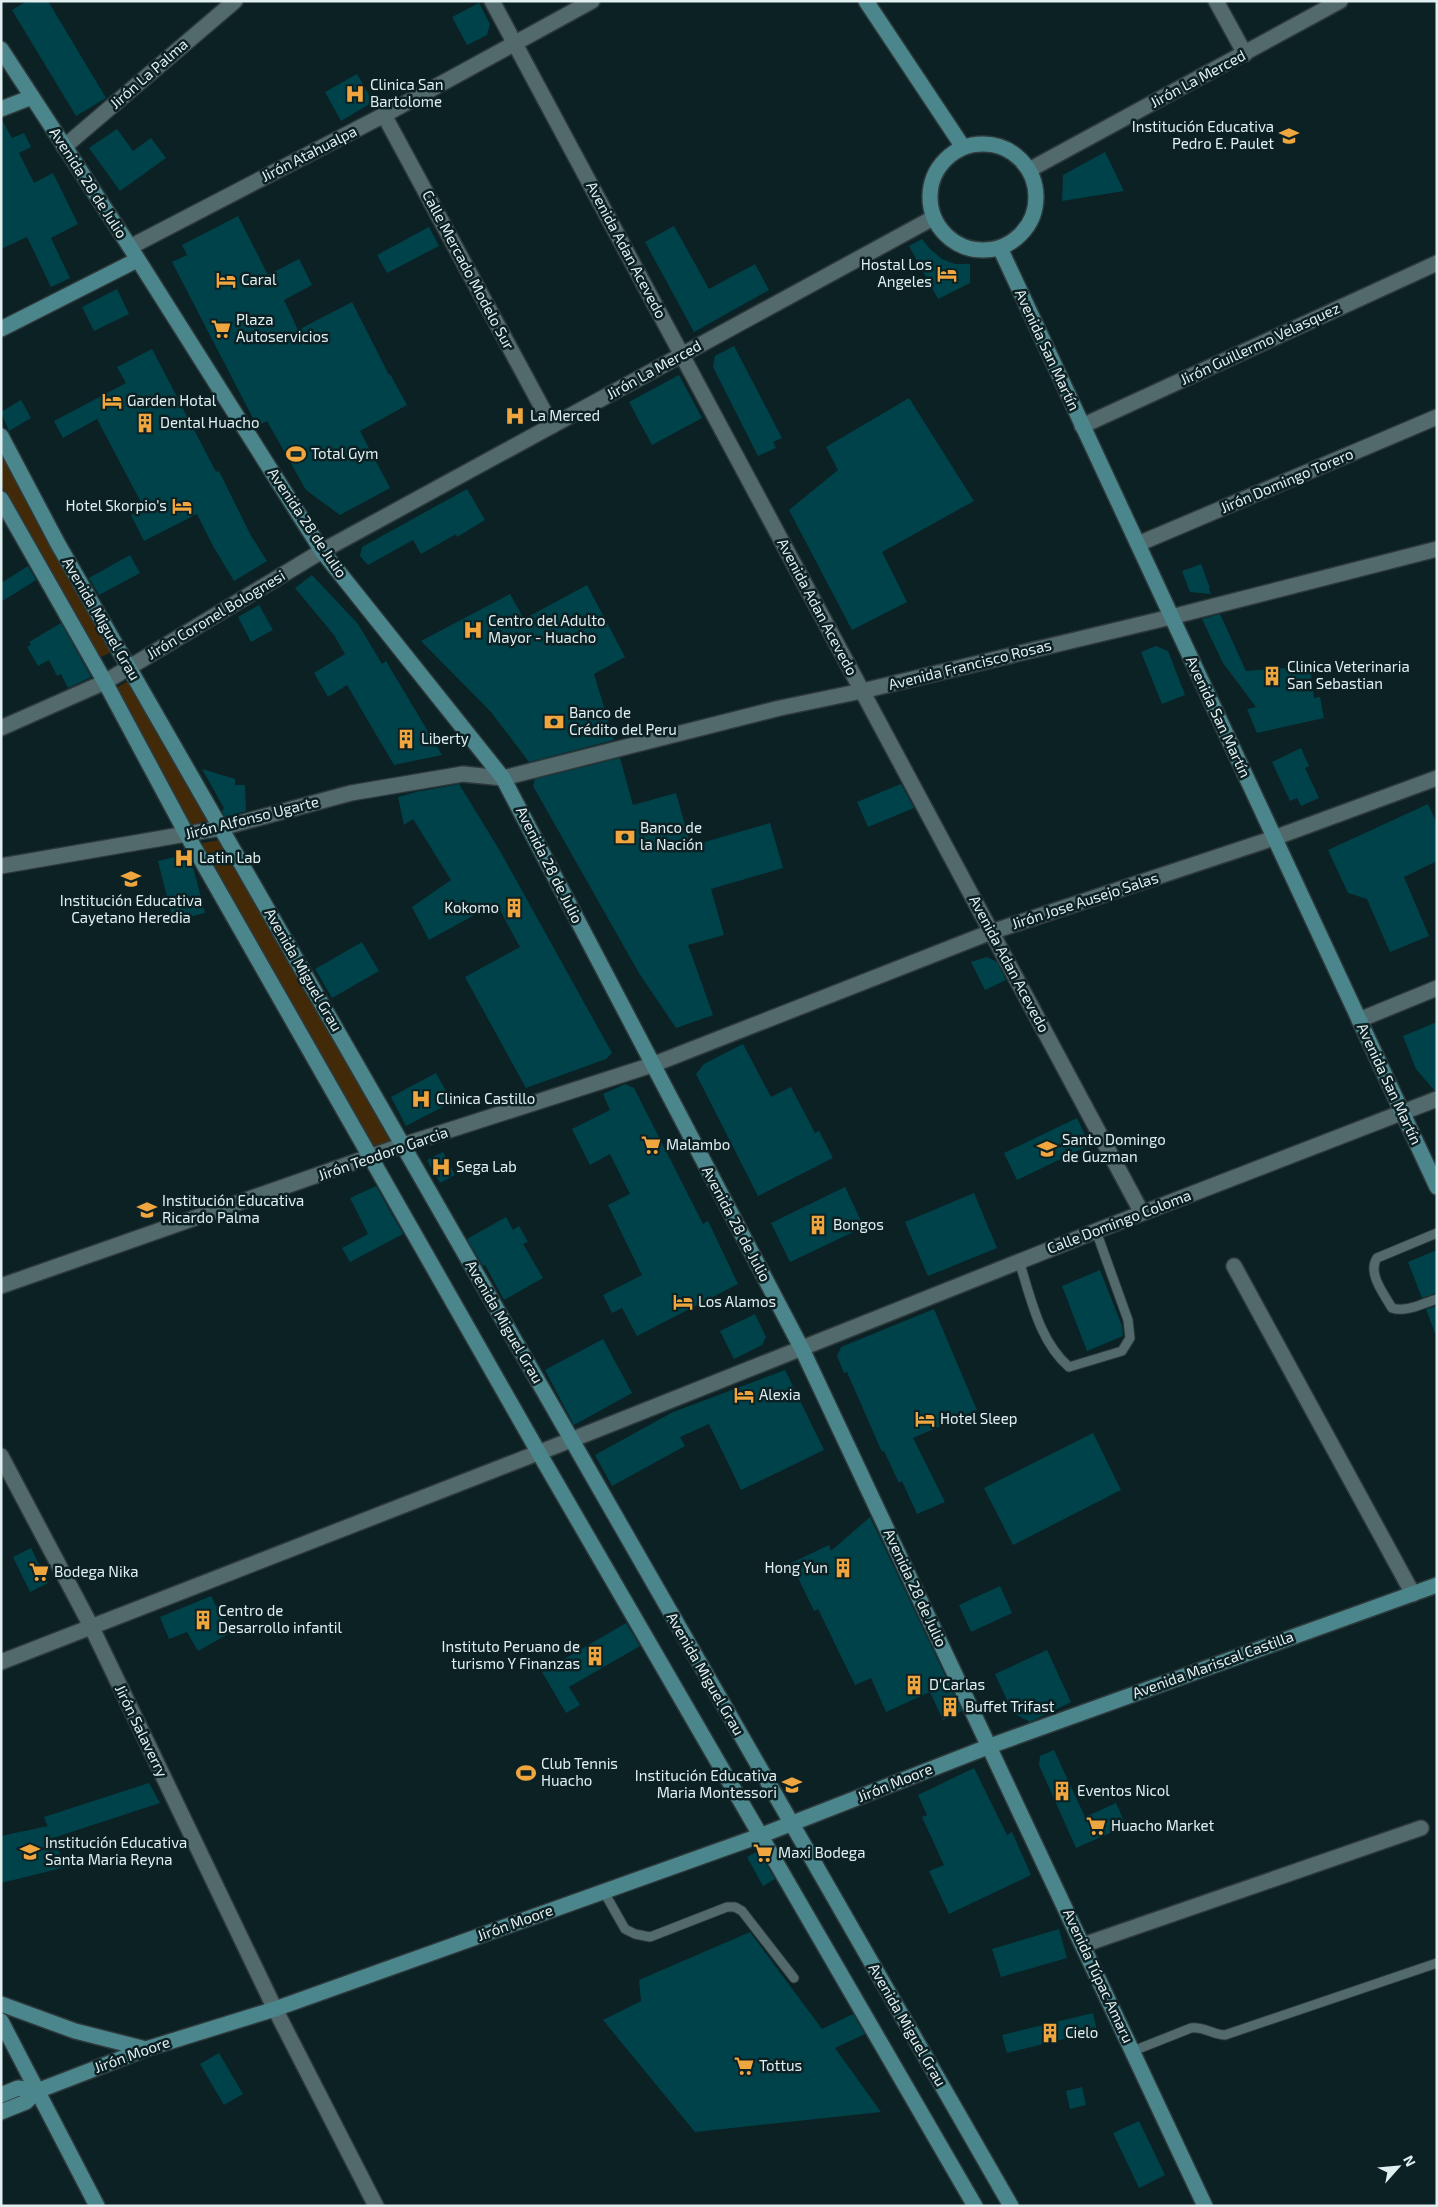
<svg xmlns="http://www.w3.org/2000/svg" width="1438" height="2207" font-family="'Exo 2',sans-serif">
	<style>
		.green { fill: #422a09 }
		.building { fill: #00424a }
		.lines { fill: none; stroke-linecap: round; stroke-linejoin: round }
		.lane-casing { stroke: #2d393b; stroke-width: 11 }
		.street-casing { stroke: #2d393b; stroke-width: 18 }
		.secondary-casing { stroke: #2d393b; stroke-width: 18 }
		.lane { stroke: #536a6d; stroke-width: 9 }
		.street { stroke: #536a6d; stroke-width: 15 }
		.secondary { stroke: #4c868d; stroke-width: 15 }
		.labels { text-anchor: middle; stroke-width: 5; stroke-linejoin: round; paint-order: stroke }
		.street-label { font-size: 15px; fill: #e2eff1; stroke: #0c2124 }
		.poi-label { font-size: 15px; fill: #e2eff1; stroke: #0c2124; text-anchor: start }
	</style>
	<rect width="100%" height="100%" fill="#0c2124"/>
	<path class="green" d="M 1,445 L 113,651 L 97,659 L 1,485 Z
		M 128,681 L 210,821 L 189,827 L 116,688 Z
		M 220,840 L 394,1141 L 373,1150 L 196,844 Z"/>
	<path class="building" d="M 27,1 L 48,1 L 106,98 L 76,116 L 12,10 Z
		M 479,3 L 490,24 L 487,35 L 467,45 L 452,17 Z
		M 357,74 L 373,102 L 341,121 L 325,92 Z
		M 1,118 L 12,138 L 24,133 L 31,147 L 19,153 L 34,183 L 53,173 L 78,224 L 51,238 L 70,278 L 51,287 L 27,237 L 1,249 Z
		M 117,129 L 133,151 L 151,138 L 166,158 L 120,191 L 89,148 Z
		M 1105,152 L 1124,191 L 1062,201 L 1063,175 Z
		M 238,216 L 268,275 L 299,259 L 312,285 L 284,300 L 298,330 L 352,302 L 389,375 L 390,374 L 407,405 L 360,431 L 390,488 L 340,515 L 306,490 L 267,421 L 257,426 L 172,262 L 187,255 L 182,245 Z
		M 674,226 L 709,289 L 755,264 L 769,290 L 694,332 L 645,242 Z
		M 429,227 L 439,246 L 387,273 L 377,255 Z
		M 922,239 L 930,249 L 942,259 L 955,264 L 970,264 L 970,283 L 938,299 L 909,246 Z
		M 117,289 L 129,314 L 94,331 L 82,307 Z
		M 734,346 L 782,438 L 773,442 L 776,448 L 758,456 L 713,367 L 715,356 Z
		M 152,349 L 216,472 L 219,471 L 250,534 L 267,561 L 234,581 L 213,546 L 197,514 L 144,541 L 131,515 L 144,508 L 97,419 L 63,438 L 54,421 L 126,383 L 117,367 Z
		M 679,375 L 702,418 L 652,445 L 629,402 Z
		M 909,398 L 974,501 L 882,552 L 907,602 L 852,630 L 789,510 L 838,470 L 826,447 Z
		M 21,400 L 31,418 L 9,431 L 1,412 Z
		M 467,489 L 485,520 L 457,537 L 456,534 L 421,554 L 413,540 L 368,565 L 360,556 L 362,547 Z
		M 130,555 L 140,573 L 99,595 L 89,578 Z
		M 1201,564 L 1210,588 L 1209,589 L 1211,594 L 1190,592 L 1182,571 Z
		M 28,566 L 36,580 L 1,602 L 1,583 Z
		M 312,575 L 358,624 L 382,664 L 386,661 L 442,755 L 394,765 L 347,685 L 328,697 L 314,673 L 345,654 L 334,635 L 295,588 Z
		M 587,585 L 625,657 L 594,674 L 614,740 L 529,762 L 491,712 L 421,641 L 510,594 L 524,619 Z
		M 259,605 L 273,630 L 251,642 L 238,617 Z
		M 1220,614 L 1246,671 L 1310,666 L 1314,698 L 1320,697 L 1324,718 L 1257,733 L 1247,709 L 1256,707 L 1223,663 L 1202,619 Z
		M 61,623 L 91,677 L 68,688 L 61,674 L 57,676 L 49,660 L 38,666 L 27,647 L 31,645 L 29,642 Z
		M 1156,646 L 1168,651 L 1185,695 L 1162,704 L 1141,652 Z
		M 1301,748 L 1309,766 L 1305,768 L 1319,798 L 1301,806 L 1297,798 L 1290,801 L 1272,762 Z
		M 620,758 L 633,805 L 676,793 L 691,846 L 770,823 L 783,868 L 711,889 L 724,935 L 688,945 L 713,1015 L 676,1028 L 639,973 L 533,786 L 535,779 Z
		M 202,769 L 235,779 L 235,785 L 245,785 L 246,811 L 225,817 L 222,811 L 224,808 Z
		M 459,784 L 500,851 L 612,1053 L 606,1059 L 526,1088 L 465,977 L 520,947 L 496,903 L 429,940 L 412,907 L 451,880 L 413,819 L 404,825 L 398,797 L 416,792 Z
		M 901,784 L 914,808 L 868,827 L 857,802 Z
		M 1428,804 L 1437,824 L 1437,861 L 1404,877 L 1429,936 L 1390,952 L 1367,899 L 1348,893 L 1328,850 Z
		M 187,854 L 192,863 L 205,913 L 173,921 L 158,861 Z
		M 362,942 L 379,971 L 332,998 L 315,969 Z
		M 987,957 L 997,962 L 1006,980 L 985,990 L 971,962 Z
		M 1437,1022 L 1437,1090 L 1434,1090 L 1416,1069 L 1403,1036 Z
		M 743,1044 L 771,1097 L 791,1087 L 815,1133 L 819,1131 L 833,1158 L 758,1196 L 696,1074 L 704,1064 Z
		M 436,1073 L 452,1102 L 406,1126 L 391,1097 Z
		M 625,1084 L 634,1088 L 703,1224 L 708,1221 L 738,1284 L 637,1336 L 622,1308 L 612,1313 L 603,1295 L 642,1275 L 608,1205 L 630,1194 L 610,1154 L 590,1165 L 572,1129 L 610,1110 L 603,1094 Z
		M 1077,1118 L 1090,1145 L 1017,1180 L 1004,1153 Z
		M 443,1152 L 455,1175 L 440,1183 L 427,1160 Z
		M 376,1186 L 403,1234 L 350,1262 L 342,1248 L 368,1234 L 350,1198 Z
		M 845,1187 L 864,1227 L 790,1262 L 771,1223 Z
		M 974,1193 L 997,1248 L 928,1276 L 905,1222 Z
		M 506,1217 L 513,1230 L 519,1226 L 528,1242 L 523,1244 L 543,1278 L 504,1300 L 485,1265 L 483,1266 L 467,1239 Z
		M 1437,1250 L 1437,1293 L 1422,1298 L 1408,1262 Z
		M 1100,1270 L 1122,1326 L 1123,1336 L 1087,1351 L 1062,1286 Z
		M 1437,1306 L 1437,1333 L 1435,1333 L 1426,1309 Z
		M 934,1309 L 977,1410 L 913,1438 L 945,1502 L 917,1514 L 902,1481 L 899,1483 L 884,1451 L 882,1452 L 847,1372 L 844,1373 L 837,1356 L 841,1347 Z
		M 755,1314 L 766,1337 L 762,1345 L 734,1359 L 720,1331 Z
		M 603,1339 L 632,1393 L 574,1425 L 545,1370 Z
		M 785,1370 L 824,1450 L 741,1490 L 709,1424 L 680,1437 L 685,1446 L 612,1486 L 595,1455 L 673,1412 Z
		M 1093,1433 L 1121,1490 L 1013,1545 L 984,1488 Z
		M 870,1517 L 962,1711 L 943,1720 L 930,1692 L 886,1712 L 871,1678 L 855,1685 L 818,1609 L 814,1611 L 791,1563 L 829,1545 L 831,1551 Z
		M 31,1548 L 48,1583 L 30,1592 L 13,1557 Z
		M 1000,1586 L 1012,1613 L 971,1632 L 959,1605 Z
		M 211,1596 L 230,1633 L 198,1651 L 187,1632 L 169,1639 L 160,1617 Z
		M 626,1623 L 640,1646 L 569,1687 L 580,1705 L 566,1713 L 542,1672 Z
		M 1047,1650 L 1071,1702 L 1030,1722 L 1013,1713 L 995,1674 Z
		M 1054,1750 L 1085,1817 L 1116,1803 L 1126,1826 L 1076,1848 L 1039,1765 L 1040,1756 Z
		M 974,1768 L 1007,1835 L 1012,1832 L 1031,1875 L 949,1914 L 929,1871 L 944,1865 L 922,1817 L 927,1815 L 918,1795 Z
		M 149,1783 L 160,1803 L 53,1838 L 66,1867 L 1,1883 L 1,1836 L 48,1826 L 50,1832 L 44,1817 Z
		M 758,1851 L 775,1879 L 763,1886 L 747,1857 Z
		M 1059,1929 L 1067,1958 L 1001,1977 L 992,1949 Z
		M 750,1932 L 822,2029 L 853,2014 L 865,2034 L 835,2048 L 881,2112 L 695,2132 L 603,2020 L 641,2001 L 639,1980 Z
		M 1093,2013 L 1097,2031 L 1007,2053 L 1002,2035 Z
		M 219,2053 L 243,2094 L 224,2105 L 200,2064 Z
		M 1082,2087 L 1086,2105 L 1070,2109 L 1066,2091 Z
		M 1139,2121 L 1165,2175 L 1139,2188 L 1113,2133 Z"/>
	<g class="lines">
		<defs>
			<path id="lane" d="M 1437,1233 L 1377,1258 C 1367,1273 1384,1294 1392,1308 C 1406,1313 1423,1303 1437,1299
				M 1019,1261 C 1031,1298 1039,1341 1069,1367 L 1122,1351 L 1130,1338 L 1128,1320 L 1096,1231
				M 604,1892 L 625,1929 L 635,1934 L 650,1937 L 727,1907 L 735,1907 L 742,1911 L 794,1978
				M 1133,2051 L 1191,2028 C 1203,2026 1214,2035 1225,2035 L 1437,1963"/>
			<path id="street" d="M 492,1 L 1142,1213
				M 1216,1 L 1245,54
				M 384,115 L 552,426
				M 64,147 L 235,1
				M 1029,170 L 1340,1
				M 130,247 L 384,115 L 592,1
				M 1082,426 L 1437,263
				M 1138,544 L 1437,417
				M 1,728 L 105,682 L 322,551 L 933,218
				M 1,866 L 221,828 L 351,793 L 463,774 L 503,778 L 780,708 L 862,691 L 1171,617 L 1437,549
				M 1359,1020 L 1437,988
				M 1234,1266 L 1413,1594
				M 1,1286 L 403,1145 L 652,1065 L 991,932 L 1274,838 L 1437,778
				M 1,1456 L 91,1626 L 275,2009 L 376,2206
				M 1,1662 L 571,1440 L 1096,1231 L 1437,1099
				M 1083,1945 L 1421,1828"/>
			<path id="secondary" d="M 866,1 L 963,147
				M 1,49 L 130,247 L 322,551 L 503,778 L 802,1349 L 1205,2206
				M 1,109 L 32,97
				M930 197a53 53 0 1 1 106 0a53 53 0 1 1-106 0Z
				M 1000,248 L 1437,1187
				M 1,329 L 137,260
				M 1,436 L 58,544 L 1011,2206
				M 1,499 L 105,682 L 187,835 L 539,1453 L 975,2206
				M 1,2004 L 75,2031 L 146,2049
				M 1,2021 L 97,2206
				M 1,2095 L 18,2088 L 37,2091
				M 1,2112 L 26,2102 L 37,2091 L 146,2049 L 275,2009 L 762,1835 L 990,1746 L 1437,1585"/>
		</defs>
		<use href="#lane" class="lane-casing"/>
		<use href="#street" class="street-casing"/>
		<use href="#secondary" class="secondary-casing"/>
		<use href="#lane" class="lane"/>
		<use href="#street" class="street"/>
		<use href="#secondary" class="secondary"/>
	</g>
	<defs>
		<symbol id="hospital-bare" viewBox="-9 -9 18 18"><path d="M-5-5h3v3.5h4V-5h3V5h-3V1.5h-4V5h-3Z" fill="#f0a63e" stroke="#0c2124" stroke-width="2.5" paint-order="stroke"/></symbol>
		<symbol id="school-bare" viewBox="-9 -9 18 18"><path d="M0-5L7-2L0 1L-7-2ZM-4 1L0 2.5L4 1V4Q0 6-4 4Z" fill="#f0a63e" stroke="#0c2124" stroke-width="2.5" paint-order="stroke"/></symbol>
		<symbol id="hotel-bare" viewBox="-9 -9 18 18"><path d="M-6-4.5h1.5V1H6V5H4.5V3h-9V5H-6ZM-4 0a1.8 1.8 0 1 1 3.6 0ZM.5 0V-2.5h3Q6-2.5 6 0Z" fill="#f0a63e" stroke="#0c2124" stroke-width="2.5" paint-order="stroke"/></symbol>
		<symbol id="supermarket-bare" viewBox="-9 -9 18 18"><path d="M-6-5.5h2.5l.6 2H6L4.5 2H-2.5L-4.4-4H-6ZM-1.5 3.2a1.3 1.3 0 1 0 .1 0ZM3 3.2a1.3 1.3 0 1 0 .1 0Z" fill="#f0a63e" stroke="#0c2124" stroke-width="2.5" paint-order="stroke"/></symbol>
		<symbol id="building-bare" viewBox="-9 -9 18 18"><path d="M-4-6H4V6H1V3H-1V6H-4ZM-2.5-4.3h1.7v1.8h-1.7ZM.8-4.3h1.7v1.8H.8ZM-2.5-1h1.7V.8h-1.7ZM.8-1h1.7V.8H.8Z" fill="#f0a63e" stroke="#0c2124" stroke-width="2.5" paint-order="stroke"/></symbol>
		<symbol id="stadium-bare" viewBox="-9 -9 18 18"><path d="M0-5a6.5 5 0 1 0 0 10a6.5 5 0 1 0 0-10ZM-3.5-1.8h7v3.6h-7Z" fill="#f0a63e" stroke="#0c2124" stroke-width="2.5" paint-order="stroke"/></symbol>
		<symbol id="bank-bare" viewBox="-9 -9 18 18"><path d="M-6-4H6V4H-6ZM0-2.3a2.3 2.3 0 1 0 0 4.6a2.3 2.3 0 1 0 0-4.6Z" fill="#f0a63e" stroke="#0c2124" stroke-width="2.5" paint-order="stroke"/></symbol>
	</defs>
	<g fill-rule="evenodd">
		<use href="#hospital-bare" x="341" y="80" width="28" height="28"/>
		<use href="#school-bare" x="1275" y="122" width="28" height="28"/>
		<use href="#hotel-bare" x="933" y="260" width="28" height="28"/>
		<use href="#hotel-bare" x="212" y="266" width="28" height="28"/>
		<use href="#supermarket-bare" x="207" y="315" width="28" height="28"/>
		<use href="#hotel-bare" x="98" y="387" width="28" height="28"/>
		<use href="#hospital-bare" x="501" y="402" width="28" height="28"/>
		<use href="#building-bare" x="131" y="409" width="28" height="28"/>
		<use href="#stadium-bare" x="282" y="440" width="28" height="28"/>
		<use href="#hotel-bare" x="168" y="492" width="28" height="28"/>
		<use href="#hospital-bare" x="459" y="616" width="28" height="28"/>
		<use href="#building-bare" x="1258" y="662" width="28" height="28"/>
		<use href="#bank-bare" x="540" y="708" width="28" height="28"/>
		<use href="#building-bare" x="392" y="725" width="28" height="28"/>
		<use href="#bank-bare" x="611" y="823" width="28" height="28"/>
		<use href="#hospital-bare" x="170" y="844" width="28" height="28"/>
		<use href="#school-bare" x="117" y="865" width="28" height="28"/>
		<use href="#building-bare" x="500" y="894" width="28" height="28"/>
		<use href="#hospital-bare" x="407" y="1085" width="28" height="28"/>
		<use href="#supermarket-bare" x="637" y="1131" width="28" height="28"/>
		<use href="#school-bare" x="1033" y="1135" width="28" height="28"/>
		<use href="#hospital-bare" x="427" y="1153" width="28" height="28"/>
		<use href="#school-bare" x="133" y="1196" width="28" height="28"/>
		<use href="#building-bare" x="804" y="1211" width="28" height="28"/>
		<use href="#hotel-bare" x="669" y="1288" width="28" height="28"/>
		<use href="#hotel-bare" x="730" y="1381" width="28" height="28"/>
		<use href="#hotel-bare" x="911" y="1405" width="28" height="28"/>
		<use href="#building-bare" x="829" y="1554" width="28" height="28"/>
		<use href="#supermarket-bare" x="25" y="1558" width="28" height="28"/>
		<use href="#building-bare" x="189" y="1606" width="28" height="28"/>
		<use href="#building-bare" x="581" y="1642" width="28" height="28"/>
		<use href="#building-bare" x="900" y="1671" width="28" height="28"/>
		<use href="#building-bare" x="936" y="1693" width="28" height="28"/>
		<use href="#stadium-bare" x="512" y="1759" width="28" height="28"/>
		<use href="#school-bare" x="778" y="1771" width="28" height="28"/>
		<use href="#building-bare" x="1048" y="1777" width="28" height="28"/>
		<use href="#supermarket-bare" x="1082" y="1812" width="28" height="28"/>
		<use href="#school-bare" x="16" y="1838" width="28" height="28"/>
		<use href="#supermarket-bare" x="749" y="1839" width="28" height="28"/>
		<use href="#building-bare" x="1036" y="2019" width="28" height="28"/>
		<use href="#supermarket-bare" x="730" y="2052" width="28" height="28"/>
	</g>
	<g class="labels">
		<g class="street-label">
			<text transform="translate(149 74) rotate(-41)" y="5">Jirón La Palma</text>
			<text transform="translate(1198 79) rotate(-28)" y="5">Jirón La Merced</text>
			<text transform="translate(309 154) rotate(-27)" y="5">Jirón Atahualpa</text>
			<text transform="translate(88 183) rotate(57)" y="5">Avenida 28 de Julio</text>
			<text transform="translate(626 250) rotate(62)" y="5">Avenida Adan Acevedo</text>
			<text transform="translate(468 270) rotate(62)" y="5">Calle Mercado Modelo Sur</text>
			<text transform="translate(1260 344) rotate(-25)" y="5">Jirón Guillermo Velasquez</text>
			<text transform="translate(1047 350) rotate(65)" y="5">Avenida San Martín</text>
			<text transform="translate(654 370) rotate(-29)" y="5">Jirón La Merced</text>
			<text transform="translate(1287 481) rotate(-23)" y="5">Jirón Domingo Torero</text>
			<text transform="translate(307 523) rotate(56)" y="5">Avenida 28 de Julio</text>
			<text transform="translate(817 607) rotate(62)" y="5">Avenida Adan Acevedo</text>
			<text transform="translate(216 615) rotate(-31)" y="5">Jirón Coronel Bolognesi</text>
			<text transform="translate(101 619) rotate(60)" y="5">Avenida Miguel Grau</text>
			<text transform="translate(970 665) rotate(-14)" y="5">Avenida Francisco Rosas</text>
			<text transform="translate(1218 717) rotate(65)" y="5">Avenida San Martín</text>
			<text transform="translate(252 818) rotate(-14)" y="5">Jirón Alfonso Ugarte</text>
			<text transform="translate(549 865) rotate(63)" y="5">Avenida 28 de Julio</text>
			<text transform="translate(1085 901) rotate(-18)" y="5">Jirón Jose Ausejo Salas</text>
			<text transform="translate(1009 964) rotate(62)" y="5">Avenida Adan Acevedo</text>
			<text transform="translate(303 970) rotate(60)" y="5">Avenida Miguel Grau</text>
			<text transform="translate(1389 1084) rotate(65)" y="5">Avenida San Martín</text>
			<text transform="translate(383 1154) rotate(-19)" y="5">Jirón Teodoro Garcia</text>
			<text transform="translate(1119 1222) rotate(-21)" y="5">Calle Domingo Coloma</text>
			<text transform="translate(736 1224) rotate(62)" y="5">Avenida 28 de Julio</text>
			<text transform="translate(504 1322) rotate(60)" y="5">Avenida Miguel Grau</text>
			<text transform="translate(915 1588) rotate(65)" y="5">Avenida 28 de Julio</text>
			<text transform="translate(1213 1665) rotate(-20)" y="5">Avenida Mariscal Castilla</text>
			<text transform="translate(705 1674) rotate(60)" y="5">Avenida Miguel Grau</text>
			<text transform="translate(141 1731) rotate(64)" y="5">Jirón Salaverry</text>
			<text transform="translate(895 1783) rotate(-22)" y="5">Jirón Moore</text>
			<text transform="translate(515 1923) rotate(-20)" y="5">Jirón Moore</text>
			<text transform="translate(1098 1976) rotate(65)" y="5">Avenida Túpac Amaru</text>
			<text transform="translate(907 2025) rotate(60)" y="5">Avenida Miguel Grau</text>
			<text transform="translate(132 2055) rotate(-20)" y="5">Jirón Moore</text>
		</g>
		<g class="poi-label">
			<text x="370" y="90">Clinica San<tspan x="370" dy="17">Bartolome</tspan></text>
			<text x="1274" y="132" text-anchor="end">Institución Educativa<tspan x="1274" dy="17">Pedro E. Paulet</tspan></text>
			<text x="932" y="270" text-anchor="end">Hostal Los<tspan x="932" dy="17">Angeles</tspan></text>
			<text x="241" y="285">Caral</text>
			<text x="236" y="325">Plaza<tspan x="236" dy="17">Autoservicios</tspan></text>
			<text x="127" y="406">Garden Hotal</text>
			<text x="530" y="421">La Merced</text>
			<text x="160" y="428">Dental Huacho</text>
			<text x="311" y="459">Total Gym</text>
			<text x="167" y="511" text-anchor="end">Hotel Skorpio's</text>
			<text x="488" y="626">Centro del Adulto<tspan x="488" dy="17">Mayor - Huacho</tspan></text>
			<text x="1287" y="672">Clinica Veterinaria<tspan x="1287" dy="17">San Sebastian</tspan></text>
			<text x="569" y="718">Banco de<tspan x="569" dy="17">Crédito del Peru</tspan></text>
			<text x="421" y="744">Liberty</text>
			<text x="640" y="833">Banco de<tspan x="640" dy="17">la Nación</tspan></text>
			<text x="199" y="863">Latin Lab</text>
			<text x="131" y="906" text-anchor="middle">Institución Educativa<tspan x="131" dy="17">Cayetano Heredia</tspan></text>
			<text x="499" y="913" text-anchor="end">Kokomo</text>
			<text x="436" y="1104">Clinica Castillo</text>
			<text x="1062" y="1145">Santo Domingo<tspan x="1062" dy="17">de Guzman</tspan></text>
			<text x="666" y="1150">Malambo</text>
			<text x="456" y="1172">Sega Lab</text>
			<text x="162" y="1206">Institución Educativa<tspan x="162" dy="17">Ricardo Palma</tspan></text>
			<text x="833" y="1230">Bongos</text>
			<text x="698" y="1307">Los Alamos</text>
			<text x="759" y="1400">Alexia</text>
			<text x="940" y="1424">Hotel Sleep</text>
			<text x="828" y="1573" text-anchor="end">Hong Yun</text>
			<text x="54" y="1577">Bodega Nika</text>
			<text x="218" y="1616">Centro de<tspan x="218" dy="17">Desarrollo infantil</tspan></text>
			<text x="580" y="1652" text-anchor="end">Instituto Peruano de<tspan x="580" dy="17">turismo Y Finanzas</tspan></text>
			<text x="929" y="1690">D'Carlas</text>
			<text x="965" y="1712">Buffet Trifast</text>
			<text x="541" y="1769">Club Tennis<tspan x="541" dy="17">Huacho</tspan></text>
			<text x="777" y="1781" text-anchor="end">Institución Educativa<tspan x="777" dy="17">Maria Montessori</tspan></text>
			<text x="1077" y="1796">Eventos Nicol</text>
			<text x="1111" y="1831">Huacho Market</text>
			<text x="45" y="1848">Institución Educativa<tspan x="45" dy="17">Santa Maria Reyna</tspan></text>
			<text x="778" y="1858">Maxi Bodega</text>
			<text x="1065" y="2038">Cielo</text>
			<text x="759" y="2071">Tottus</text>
		</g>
	</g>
	<rect width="1438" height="2207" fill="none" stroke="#e2eff1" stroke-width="5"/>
	<g transform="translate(1398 2167) rotate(63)" stroke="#0c2124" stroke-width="4" paint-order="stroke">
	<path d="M0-4L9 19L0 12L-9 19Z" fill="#e2eff1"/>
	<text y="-8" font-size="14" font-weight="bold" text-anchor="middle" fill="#e2eff1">N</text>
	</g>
</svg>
